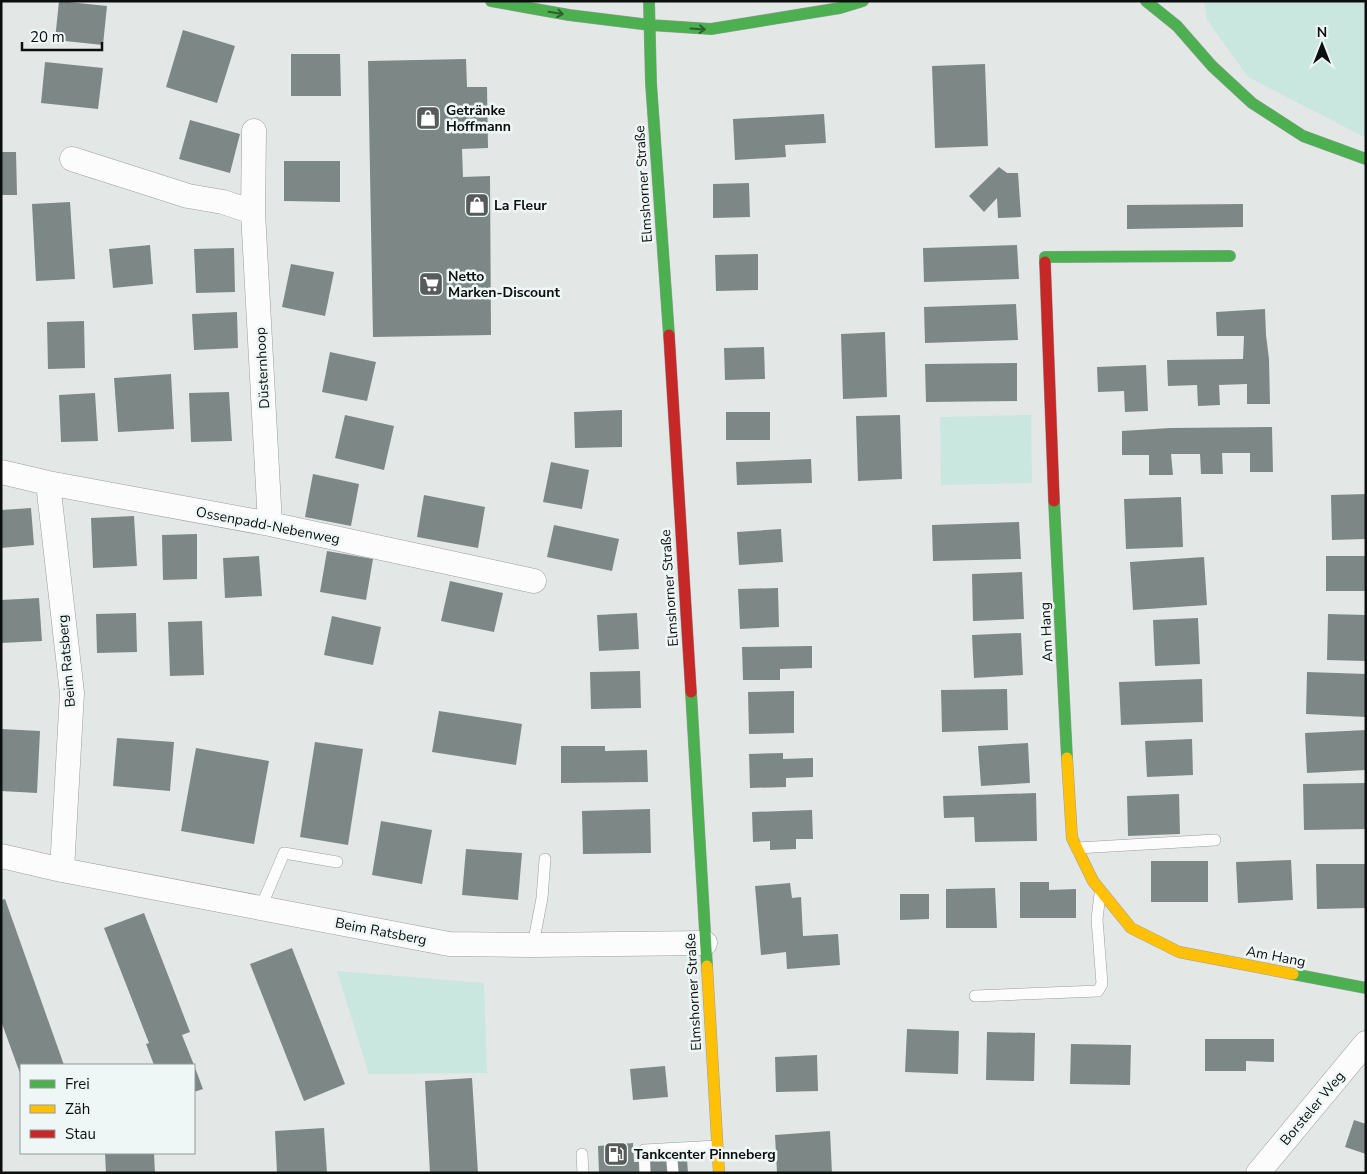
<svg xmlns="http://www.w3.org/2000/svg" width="1367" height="1174" font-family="'Nunito Sans',sans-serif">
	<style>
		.green { fill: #c9e6df }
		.building { fill: #7d8886 }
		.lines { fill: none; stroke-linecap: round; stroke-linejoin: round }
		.lane-casing { stroke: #9a9d9d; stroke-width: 12 }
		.street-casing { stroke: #9a9d9d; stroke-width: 25 }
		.fast-casing { stroke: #9a9d9d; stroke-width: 12 }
		.slow-casing { stroke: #9a9d9d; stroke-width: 12 }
		.jam-casing { stroke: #9a9d9d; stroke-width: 12 }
		.lane { stroke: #fbfcfb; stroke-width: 11 }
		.street { stroke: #fbfcfb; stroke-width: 24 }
		.fast { stroke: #4caf50; stroke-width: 11 }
		.slow { stroke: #ffc107; stroke-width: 11 }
		.jam { stroke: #c62828; stroke-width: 11 }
		.oneway { stroke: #2c5f2f }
		.labels { text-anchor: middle; stroke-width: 5; stroke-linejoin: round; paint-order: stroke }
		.poi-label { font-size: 14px; font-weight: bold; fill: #0c0f0e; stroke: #eef7f5; text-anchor: start }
		.street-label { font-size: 14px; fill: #0c0f0e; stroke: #eef7f5 }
	</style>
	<rect width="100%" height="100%" fill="#e3e8e7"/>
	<path class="green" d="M 1204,1 L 1366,1 L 1366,138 L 1248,77 L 1207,20 Z
		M 1031,415 L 1032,483 L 941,485 L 940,417 Z
		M 337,971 L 484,983 L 487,1073 L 369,1074 Z"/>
	<path class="building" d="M 59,1 L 107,6 L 103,45 L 55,40 Z
		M 183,30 L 235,46 L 217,103 L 166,87 Z
		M 291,54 L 340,54 L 341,96 L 291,96 Z
		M 466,59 L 467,87 L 487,87 L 488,148 L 462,149 L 463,177 L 490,176 L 491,335 L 373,337 L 368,61 Z
		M 45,62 L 103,68 L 98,109 L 41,103 Z
		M 985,64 L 988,146 L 935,148 L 932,66 Z
		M 824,114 L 826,143 L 785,145 L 786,157 L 735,160 L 733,119 Z
		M 190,120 L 240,134 L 230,173 L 179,159 Z
		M 1,152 L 16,152 L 17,195 L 1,195 Z
		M 284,161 L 340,161 L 340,202 L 284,201 Z
		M 999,167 L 1007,173 L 1018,173 L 1021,217 L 998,218 L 997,198 L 984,212 L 969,196 Z
		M 749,183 L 750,217 L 713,218 L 713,184 Z
		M 70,202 L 75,279 L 36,281 L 32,204 Z
		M 1243,204 L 1243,227 L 1127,229 L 1127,205 Z
		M 150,245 L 153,284 L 113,288 L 109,249 Z
		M 1017,245 L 1019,279 L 924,282 L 923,248 Z
		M 234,248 L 235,292 L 196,293 L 194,249 Z
		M 758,254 L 758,290 L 716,291 L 715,255 Z
		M 291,264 L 334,272 L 325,316 L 282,307 Z
		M 1016,304 L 1018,340 L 925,343 L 924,307 Z
		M 1265,309 L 1266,335 L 1269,359 L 1270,404 L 1247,404 L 1247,384 L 1219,385 L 1220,405 L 1198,406 L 1197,385 L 1168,386 L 1167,360 L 1243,359 L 1244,336 L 1217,336 L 1216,312 Z
		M 237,312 L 238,348 L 194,350 L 192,314 Z
		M 84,321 L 85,368 L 48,369 L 47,322 Z
		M 885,332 L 887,397 L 843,399 L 841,334 Z
		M 764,347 L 765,379 L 725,380 L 724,348 Z
		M 330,352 L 376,362 L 367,401 L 322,392 Z
		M 1017,363 L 1017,401 L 926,402 L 925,364 Z
		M 1146,365 L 1148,411 L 1125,412 L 1124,391 L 1098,392 L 1097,367 Z
		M 171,374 L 174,429 L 118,432 L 114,378 Z
		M 229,392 L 232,441 L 191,442 L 189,393 Z
		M 95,393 L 98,441 L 61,442 L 59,395 Z
		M 622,410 L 622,447 L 575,448 L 574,412 Z
		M 726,412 L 770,412 L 770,440 L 726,440 Z
		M 345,415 L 394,426 L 384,470 L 335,458 Z
		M 900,415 L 902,479 L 858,481 L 856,416 Z
		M 1272,427 L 1273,472 L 1250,472 L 1250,453 L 1222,453 L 1223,474 L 1201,474 L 1200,454 L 1171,454 L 1173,475 L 1149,475 L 1149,455 L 1122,455 L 1122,431 L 1170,428 Z
		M 811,459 L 812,483 L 737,485 L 736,462 Z
		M 551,462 L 589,470 L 582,509 L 543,502 Z
		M 313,474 L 359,484 L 351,526 L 305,517 Z
		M 1366,494 L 1366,539 L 1332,540 L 1331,495 Z
		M 424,495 L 485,507 L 478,548 L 417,537 Z
		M 1181,497 L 1183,547 L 1126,549 L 1124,499 Z
		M 31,508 L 34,545 L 1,548 L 1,510 Z
		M 134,516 L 137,566 L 93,568 L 91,518 Z
		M 1019,522 L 1021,559 L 933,561 L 932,525 Z
		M 554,525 L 619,539 L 612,571 L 547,557 Z
		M 781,529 L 783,562 L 739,565 L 737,532 Z
		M 197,534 L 197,579 L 163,580 L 162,535 Z
		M 327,551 L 373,559 L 366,600 L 320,592 Z
		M 259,556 L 262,596 L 225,598 L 223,558 Z
		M 1326,556 L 1366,556 L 1366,591 L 1326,591 Z
		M 1204,557 L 1207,605 L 1133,610 L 1130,562 Z
		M 1022,572 L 1024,619 L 973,621 L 972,574 Z
		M 450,581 L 503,593 L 494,632 L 441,621 Z
		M 778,588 L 779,627 L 740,629 L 738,589 Z
		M 39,598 L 42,641 L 1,643 L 1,600 Z
		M 136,613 L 137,652 L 97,653 L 96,614 Z
		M 637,613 L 639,649 L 599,651 L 597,615 Z
		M 1328,614 L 1366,615 L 1366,661 L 1327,660 Z
		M 332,616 L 381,627 L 373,665 L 324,655 Z
		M 1198,618 L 1200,664 L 1155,666 L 1153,620 Z
		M 202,621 L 204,675 L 170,676 L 168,622 Z
		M 1021,633 L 1023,675 L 974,678 L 972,635 Z
		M 812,646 L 812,668 L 780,669 L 780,680 L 743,680 L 742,647 Z
		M 640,671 L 641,708 L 591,709 L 590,672 Z
		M 1307,672 L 1366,674 L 1366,717 L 1306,714 Z
		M 1202,679 L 1203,722 L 1121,725 L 1119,682 Z
		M 1007,689 L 1008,730 L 942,732 L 941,690 Z
		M 794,691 L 794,733 L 749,734 L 748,692 Z
		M 439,711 L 522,724 L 516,765 L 432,752 Z
		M 1,729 L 40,731 L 37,793 L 1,791 Z
		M 1366,730 L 1366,770 L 1307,773 L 1305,733 Z
		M 117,738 L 174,742 L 170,791 L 113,786 Z
		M 1192,739 L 1193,775 L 1147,777 L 1145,741 Z
		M 315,742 L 363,749 L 348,845 L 300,837 Z
		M 1028,743 L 1030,783 L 981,786 L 978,746 Z
		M 561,746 L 605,746 L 605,751 L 647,750 L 648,782 L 561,783 Z
		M 196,748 L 269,761 L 254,844 L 181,831 Z
		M 783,753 L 783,759 L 813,758 L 813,777 L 786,778 L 786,787 L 750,788 L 749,754 Z
		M 1366,783 L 1366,829 L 1304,830 L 1303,784 Z
		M 1036,793 L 1037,841 L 975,842 L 974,817 L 944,818 L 943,796 Z
		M 1179,794 L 1180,834 L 1128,836 L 1127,796 Z
		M 650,809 L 651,853 L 583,854 L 582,811 Z
		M 812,810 L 813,839 L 796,839 L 796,849 L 770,850 L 770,841 L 753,842 L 752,812 Z
		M 381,821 L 432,830 L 422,884 L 372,875 Z
		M 466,849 L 522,853 L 518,900 L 462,895 Z
		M 1291,860 L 1293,900 L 1238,903 L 1236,862 Z
		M 1151,861 L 1208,861 L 1208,902 L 1151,902 Z
		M 1316,864 L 1366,864 L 1366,908 L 1317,909 Z
		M 1020,882 L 1049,882 L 1049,890 L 1076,889 L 1076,918 L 1020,918 Z
		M 790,883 L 792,898 L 801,897 L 803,936 L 838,934 L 840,965 L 787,969 L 786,952 L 761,955 L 755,886 Z
		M 995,888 L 997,928 L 946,928 L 946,889 Z
		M 900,894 L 929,894 L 929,919 L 900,920 Z
		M 5,899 L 64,1065 L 21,1065 L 21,1076 L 1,1021 L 1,900 Z
		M 144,913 L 190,1032 L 182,1035 L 194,1065 L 154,1065 L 146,1044 L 149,1043 L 104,928 Z
		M 292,948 L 345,1084 L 304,1101 L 250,964 Z
		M 907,1029 L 959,1031 L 958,1074 L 905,1072 Z
		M 987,1032 L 1035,1033 L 1034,1081 L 986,1080 Z
		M 1205,1039 L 1274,1039 L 1274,1062 L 1246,1061 L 1246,1071 L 1205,1071 Z
		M 1071,1044 L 1131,1045 L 1130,1085 L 1070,1084 Z
		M 817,1055 L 818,1091 L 776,1092 L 775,1057 Z
		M 194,1065 L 203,1089 L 194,1092 Z
		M 665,1066 L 668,1097 L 633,1100 L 630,1069 Z
		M 472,1078 L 478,1173 L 430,1173 L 425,1081 Z
		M 1354,1120 L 1366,1124 L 1366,1154 L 1345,1147 Z
		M 324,1128 L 327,1173 L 277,1173 L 275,1131 Z
		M 830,1131 L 832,1173 L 777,1173 L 775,1135 Z
		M 633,1143 L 634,1162 L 687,1159 L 688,1173 L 599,1173 L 598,1146 Z
		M 105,1153 L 154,1153 L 155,1173 L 106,1173 Z"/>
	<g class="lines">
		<defs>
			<path id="lane" d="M 1077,848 L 1215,840
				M 261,907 L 284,853 L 337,862
				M 533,945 L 542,898 L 545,859
				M 975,996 L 1098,991 L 1102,984 L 1097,919 L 1100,894
				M 671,1149 L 673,1173
				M 582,1154 L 583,1173
				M 645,1173 L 644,1150 L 717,1146"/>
			<path id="street" d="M 72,159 L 188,196 L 223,202 L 253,212 L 270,524
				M 253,212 L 254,131
				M 1,472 L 48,483 L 270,524 L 534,581
				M 48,483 L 72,693 L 62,870
				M 1,856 L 62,870 L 449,944 L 533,945 L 705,943
				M 1258,1173 L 1366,1043"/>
			<path id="fast" d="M 491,1 L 569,15 L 650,25 L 711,29 L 840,8 L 863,1
				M 649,1 L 651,83 L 669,335
				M 1146,1 L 1177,26 L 1212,66 L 1252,103 L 1303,136 L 1366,159
				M 1045,262 L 1045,257 L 1230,256
				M 1054,501 L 1067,758
				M 691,692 L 707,966
				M 1293,974 L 1366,988"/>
			<path id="slow" d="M 1067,758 L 1072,838 L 1093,881 L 1131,928 L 1179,952 L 1293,974
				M 707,966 L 719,1173"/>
			<path id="jam" d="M 1045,262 L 1054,501
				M 669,335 L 691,692"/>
		</defs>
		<use href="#lane" class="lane-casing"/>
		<use href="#street" class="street-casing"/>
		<use href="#fast" class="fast-casing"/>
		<use href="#slow" class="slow-casing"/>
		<use href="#jam" class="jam-casing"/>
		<use href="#lane" class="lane"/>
		<use href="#street" class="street"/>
		<use href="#fast" class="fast"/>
		<use href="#slow" class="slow"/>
		<use href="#jam" class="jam"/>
	</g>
	<defs><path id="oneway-shaft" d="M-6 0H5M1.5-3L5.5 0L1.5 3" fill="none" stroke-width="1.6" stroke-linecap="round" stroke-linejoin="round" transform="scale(1.25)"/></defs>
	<g class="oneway">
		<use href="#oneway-shaft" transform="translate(556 13) rotate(10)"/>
		<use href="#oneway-shaft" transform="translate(698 29) rotate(4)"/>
	</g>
	<defs>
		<symbol id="shop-square" viewBox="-11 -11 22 22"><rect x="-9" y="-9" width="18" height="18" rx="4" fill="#575b5a" stroke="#eef7f5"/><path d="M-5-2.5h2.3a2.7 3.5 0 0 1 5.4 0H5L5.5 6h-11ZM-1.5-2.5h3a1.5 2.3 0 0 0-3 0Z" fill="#fff"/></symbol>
		<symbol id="supermarket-square" viewBox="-11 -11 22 22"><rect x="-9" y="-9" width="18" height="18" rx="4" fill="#575b5a" stroke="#eef7f5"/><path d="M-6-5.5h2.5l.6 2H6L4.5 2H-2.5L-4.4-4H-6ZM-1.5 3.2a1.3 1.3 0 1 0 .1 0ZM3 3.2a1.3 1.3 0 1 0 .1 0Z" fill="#fff"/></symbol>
		<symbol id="fuel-square" viewBox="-11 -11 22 22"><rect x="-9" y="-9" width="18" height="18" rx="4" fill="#575b5a" stroke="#eef7f5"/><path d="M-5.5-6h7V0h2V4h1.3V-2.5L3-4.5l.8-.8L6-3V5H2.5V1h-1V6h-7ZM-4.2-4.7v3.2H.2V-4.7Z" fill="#fff"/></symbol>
	</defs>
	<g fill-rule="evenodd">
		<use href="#shop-square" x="414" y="104" width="28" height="28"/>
		<use href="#shop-square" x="463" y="191" width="28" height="28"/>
		<use href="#supermarket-square" x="417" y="270" width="28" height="28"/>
		<use href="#fuel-square" x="602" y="1140" width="28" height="28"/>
	</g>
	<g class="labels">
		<g class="poi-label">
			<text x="446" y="115">Getränke<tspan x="446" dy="16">Hoffmann</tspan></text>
			<text x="494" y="210">La Fleur</text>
			<text x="448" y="281">Netto<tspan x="448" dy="16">Marken-Discount</tspan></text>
			<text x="634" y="1159">Tankcenter Pinneberg</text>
		</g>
		<g class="street-label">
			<text transform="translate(643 184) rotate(-94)" y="5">Elmshorner Straße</text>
			<text transform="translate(262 368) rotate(-93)" y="5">Düsternhoop</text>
			<text transform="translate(268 525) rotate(11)" y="5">Ossenpadd-Nebenweg</text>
			<text transform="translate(669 588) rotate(-94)" y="5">Elmshorner Straße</text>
			<text transform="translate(1046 632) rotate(-93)" y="5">Am Hang</text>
			<text transform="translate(66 661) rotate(-95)" y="5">Beim Ratsberg</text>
			<text transform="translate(381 931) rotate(11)" y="5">Beim Ratsberg</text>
			<text transform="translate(1276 956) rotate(11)" y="5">Am Hang</text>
			<text transform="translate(693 992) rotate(-93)" y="5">Elmshorner Straße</text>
			<text transform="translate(1312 1108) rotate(-50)" y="5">Borsteler Weg</text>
		</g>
	</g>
	<rect width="1367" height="1174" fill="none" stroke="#0c0f0e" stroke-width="5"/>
	<rect x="20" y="1064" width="175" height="90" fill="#eef7f5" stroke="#949a99"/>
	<rect x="30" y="1080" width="25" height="8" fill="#4caf50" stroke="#949a99"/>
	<text x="65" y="1089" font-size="15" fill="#0c0f0e">Frei</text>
	<rect x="30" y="1105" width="25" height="8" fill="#ffc107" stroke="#949a99"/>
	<text x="65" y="1114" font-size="15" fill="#0c0f0e">Zäh</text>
	<rect x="30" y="1130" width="25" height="8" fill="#c62828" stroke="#949a99"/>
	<text x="65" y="1139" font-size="15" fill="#0c0f0e">Stau</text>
	<g transform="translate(1322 45)" stroke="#eef7f5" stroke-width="4" paint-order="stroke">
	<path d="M0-4L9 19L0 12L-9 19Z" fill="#0c0f0e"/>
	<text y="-8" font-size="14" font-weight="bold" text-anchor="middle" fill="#0c0f0e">N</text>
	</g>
	<path d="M22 42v8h80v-8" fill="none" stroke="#0c0f0e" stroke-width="2.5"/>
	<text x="30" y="42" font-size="15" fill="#0c0f0e" stroke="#eef7f5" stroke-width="4" paint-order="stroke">20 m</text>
</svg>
